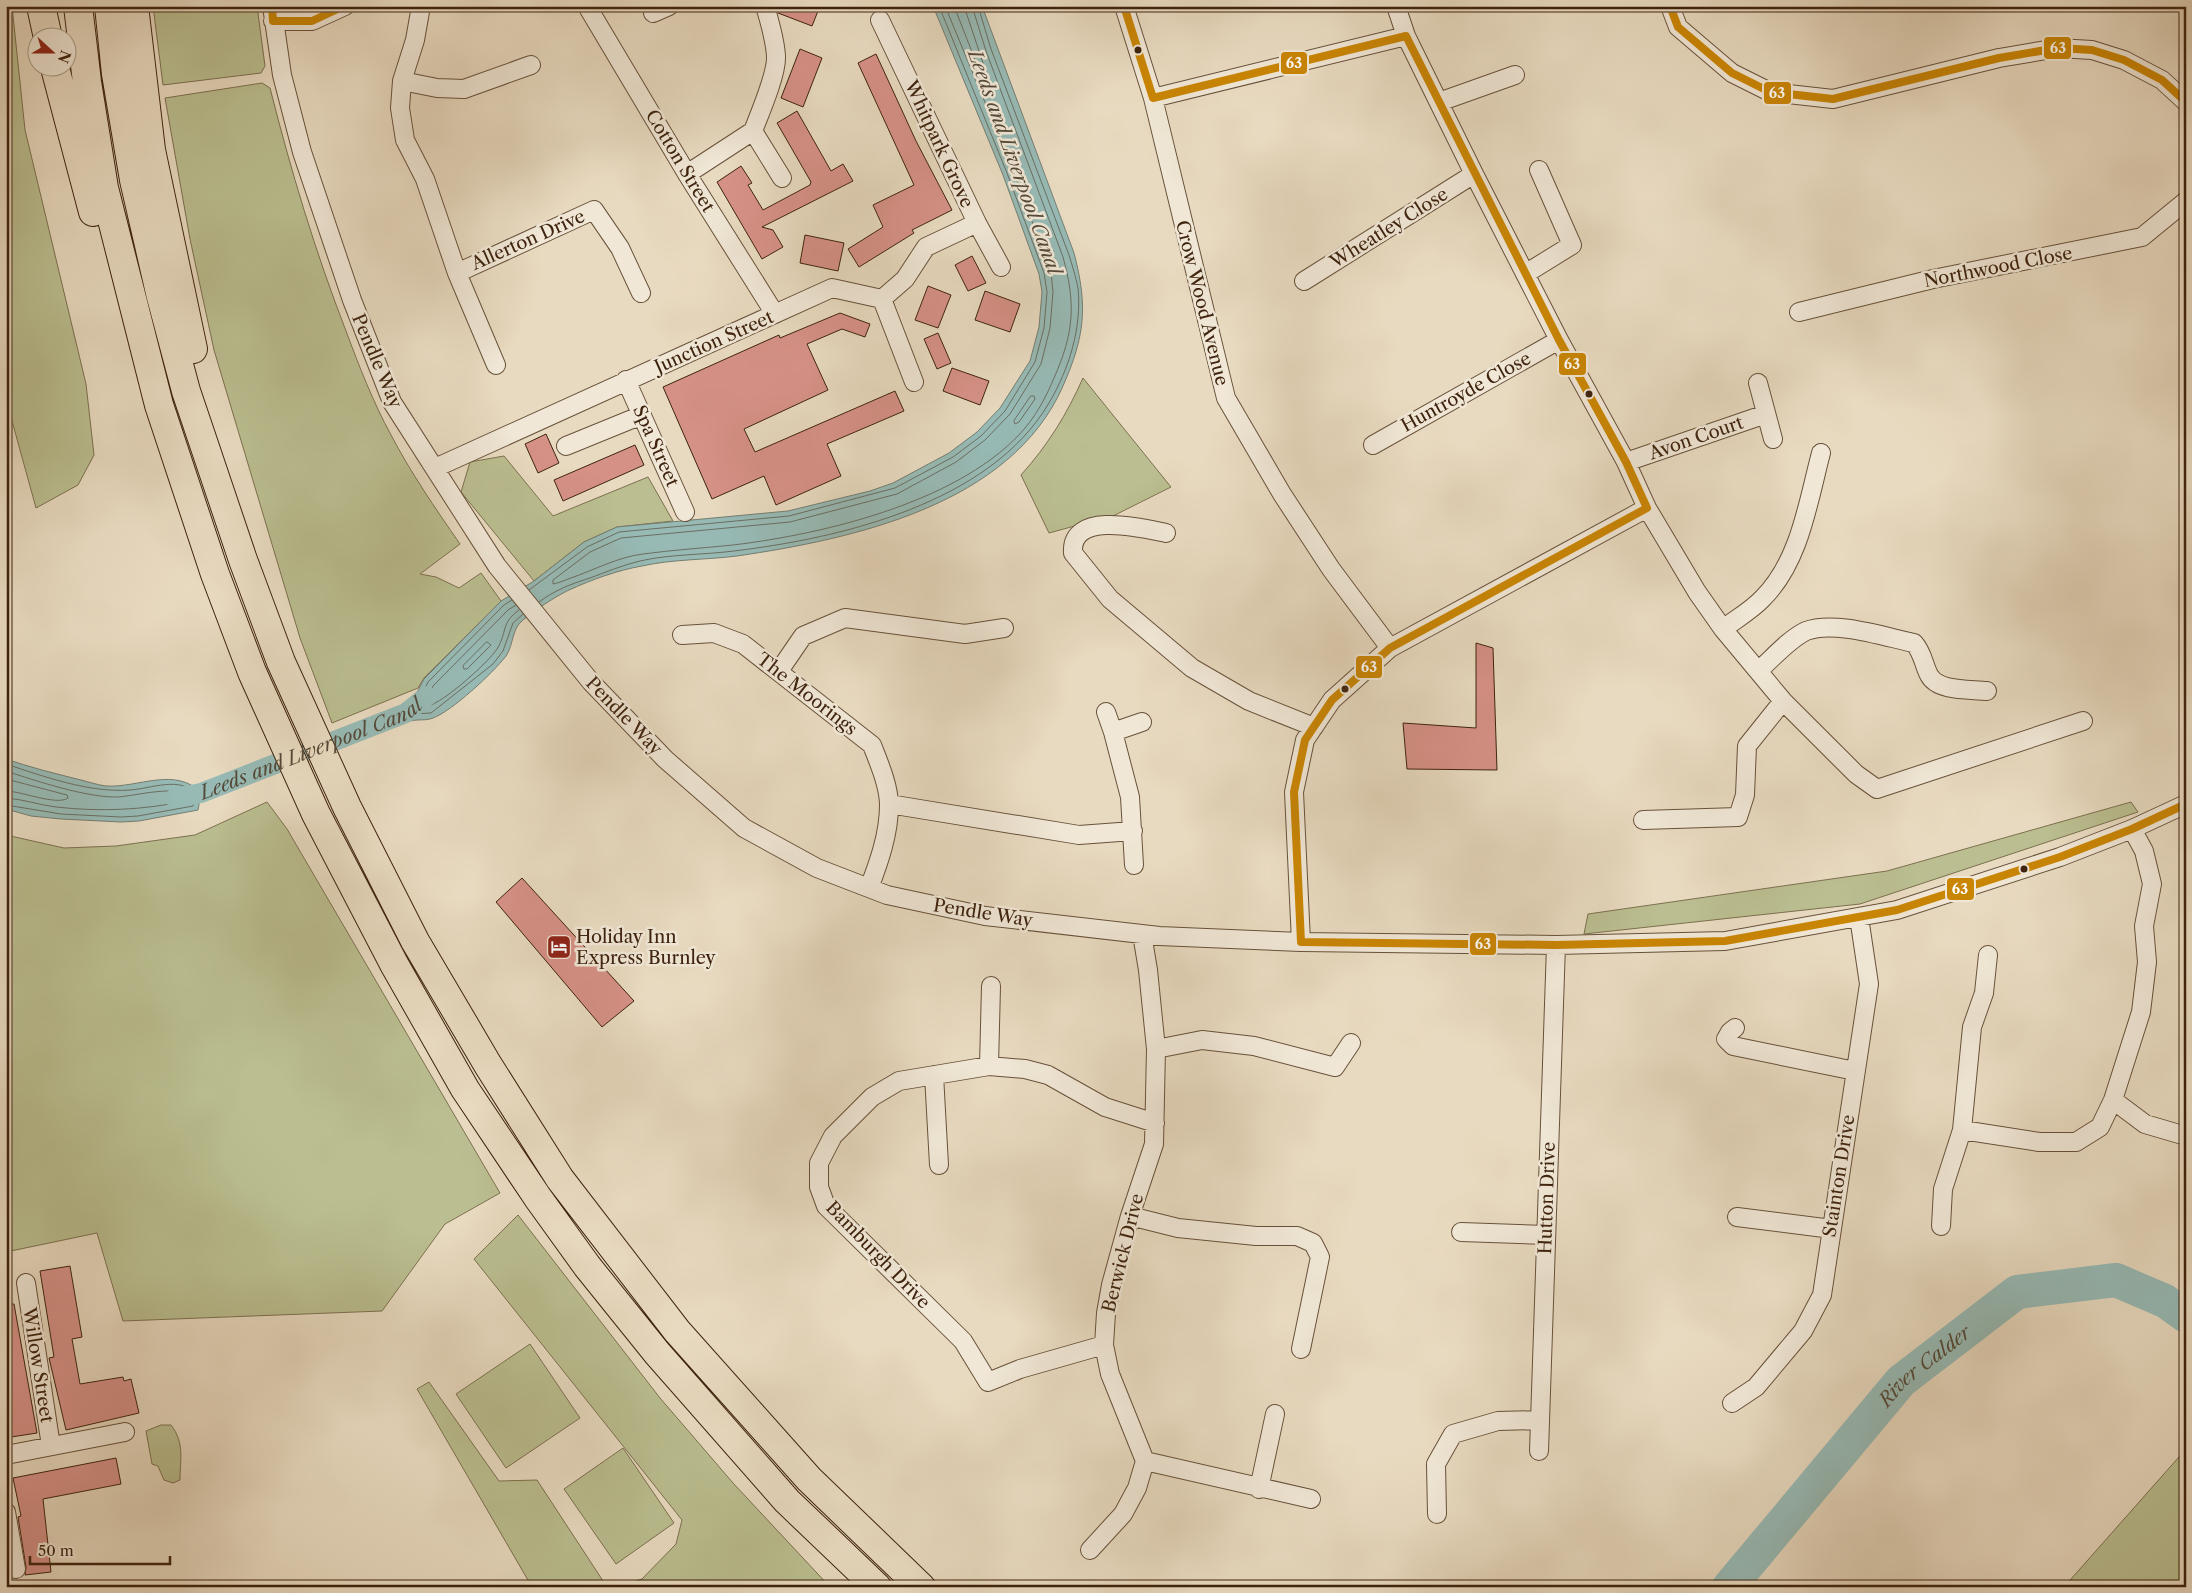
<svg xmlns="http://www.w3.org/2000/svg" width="2192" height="1593" font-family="'Libre Caslon Text',serif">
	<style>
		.green { fill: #babe90; stroke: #7c704f }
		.water { fill: #97bab5; stroke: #737e72 }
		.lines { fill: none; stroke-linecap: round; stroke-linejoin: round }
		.shore { stroke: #6a6e62; stroke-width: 1 }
		.canal { stroke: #97bab5; stroke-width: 20 }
		.river { stroke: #97bab5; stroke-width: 34 }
		.building { fill: #d69187; stroke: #3e230e }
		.street-casing { stroke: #68513a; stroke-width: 20 }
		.highway-casing { stroke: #3e230e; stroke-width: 30 }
		.street { stroke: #f0e7d6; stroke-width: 18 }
		.highway { stroke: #e8dac0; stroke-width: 28 }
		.bus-1-casing { stroke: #f0e7d6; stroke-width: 11 }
		.bus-1 { stroke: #c98504; stroke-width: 8 }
		.bus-dot { fill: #3e230e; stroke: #f0e7d6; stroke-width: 2 }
		.labels { text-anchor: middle; stroke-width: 5; stroke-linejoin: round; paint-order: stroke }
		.street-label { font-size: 18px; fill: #3e230e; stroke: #f0e7d6 }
		.poi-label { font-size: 18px; fill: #3e230e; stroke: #f0e7d6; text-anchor: start }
		.water-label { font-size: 19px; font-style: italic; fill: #544938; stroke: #f0e7d6 }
		.line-badge { stroke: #f0e7d6; stroke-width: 2 }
		.badge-label { font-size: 14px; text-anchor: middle; font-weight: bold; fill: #fff }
	</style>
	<rect width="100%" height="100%" fill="#e8dac0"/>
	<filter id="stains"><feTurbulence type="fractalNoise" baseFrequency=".004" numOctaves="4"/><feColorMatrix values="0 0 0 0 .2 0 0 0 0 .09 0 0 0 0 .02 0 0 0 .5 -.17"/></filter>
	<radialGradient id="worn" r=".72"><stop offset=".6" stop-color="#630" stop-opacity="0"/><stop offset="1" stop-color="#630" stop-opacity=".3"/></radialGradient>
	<path class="green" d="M 6,6 L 12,6 L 25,130 L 86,384 L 94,455 L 78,485 L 36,508 L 6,399 Z
		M 153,6 L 257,6 L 265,66 L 261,73 L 163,85 Z
		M 262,83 L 270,88 C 291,171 315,251 346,331 C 359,366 373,402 391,435 C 411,473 435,508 460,544 L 420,574 L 436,577 L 459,588 L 481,573 L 501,601 L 424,678 L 418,688 L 332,723 L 300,638 L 214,350 L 190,239 L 165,98 Z
		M 1083,378 L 1171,487 L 1115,515 L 1049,533 L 1021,475 C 1048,445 1067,414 1083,378 Z
		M 504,456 L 553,516 L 648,477 L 673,521 L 617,527 L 584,542 L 534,581 L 461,492 L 470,462 Z
		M 267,802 L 287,829 L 500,1193 L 445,1224 L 382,1311 L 123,1321 L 97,1233 L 6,1252 L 6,835 L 64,848 L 116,846 L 195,835 Z
		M 2131,802 L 2138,812 L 1860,904 L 1584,934 L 1588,914 L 1887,871 Z
		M 518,1215 L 660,1398 L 733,1483 L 830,1587 L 617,1587 L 642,1579 L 676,1544 L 682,1520 L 474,1259 Z
		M 530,1344 L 580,1418 L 506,1468 L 456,1394 Z
		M 429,1382 L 499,1481 L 537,1480 L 607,1587 L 532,1587 L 417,1389 Z
		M 161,1425 L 171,1425 C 185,1443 180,1460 180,1480 L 173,1483 L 164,1480 L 158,1466 L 152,1464 L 146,1431 Z
		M 623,1448 L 674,1523 L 616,1564 L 564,1489 Z
		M 2186,1449 L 2186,1587 L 2064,1587 Z"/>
	<path class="water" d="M 933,6 L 982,6 L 1074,253 C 1088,306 1085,336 1063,386 C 1011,505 853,539 737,556 C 706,560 673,559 642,566 C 618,570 591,580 569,590 C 558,595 521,618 517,627 C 512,636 512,647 506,656 C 493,673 452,711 433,718 C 426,721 418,719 410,721 L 406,713 L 424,679 L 501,601 L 534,581 L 584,542 L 617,527 L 788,511 L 870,491 L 893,483 L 949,453 L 977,432 L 1000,408 L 1030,361 L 1039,327 L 1042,292 L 1039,274 L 1003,175 Z
		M 6,759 C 29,767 53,773 77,779 C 86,781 97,785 106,786 C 138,788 176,766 201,793 L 198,810 L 139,821 L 121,822 L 61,819 L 31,816 L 6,809 Z"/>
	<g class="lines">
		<path class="shore" d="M 945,6 L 1013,170 L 1051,272 L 1053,292 L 1050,328 L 1041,364 L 1010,414 L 985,440 L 956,462 L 897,494 L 790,522 L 621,538 L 590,552 L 553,580 L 553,584 C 559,583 565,580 571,578 C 594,570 618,557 643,554 C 673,550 703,548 733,545 C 825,534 964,501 1026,427 C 1038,412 1047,395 1054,378 C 1074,333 1076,304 1063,257 L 986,51 L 972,6
			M 954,6 L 983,80 L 986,81 L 988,78 L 964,6
			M 1031,396 L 1034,396 L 1035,399 L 1019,422 L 1015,424 L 1014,421 Z
			M 529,590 L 587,547 L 619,532 L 789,516 L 895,488 L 953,457 L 981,436 L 1005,411 L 1035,362 L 1044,328 L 1047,292 L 1044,273 L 1007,173 L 939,6
			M 512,600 L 504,605 L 428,682 L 413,714 L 431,713 L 493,664 L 503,651 L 513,623 L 523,614
			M 539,602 C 555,590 571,584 590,578 C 606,572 623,565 640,561 C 670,554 703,555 734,551 C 842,538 990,503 1049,403 C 1069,369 1082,328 1078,288 C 1076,277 1072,265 1069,255 L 991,49 L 978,6
			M 516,605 L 508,610 L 433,686 L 423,707 C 437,709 489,662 497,649 C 508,631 500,624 519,610
			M 487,642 L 491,645 L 467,669 L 464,669 L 463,666 Z
			M 6,764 C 45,777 90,793 130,790 C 150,789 182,775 196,795 L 193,806 L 138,816 L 121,817 L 61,814 L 6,805
			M 6,771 C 36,781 88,798 118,797 C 134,796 180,784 189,797 L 187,801 C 142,810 101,812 56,807 C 39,805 23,799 6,798
			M 6,779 L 67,795 L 68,798 C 57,806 21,791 6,791"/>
		<path class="canal" id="s1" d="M 175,798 L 201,793 L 406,713 L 427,696"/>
		<path class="river" id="s2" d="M 1729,1587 L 1901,1381 L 2017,1292 L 2116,1280 L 2165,1301 L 2186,1316"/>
	</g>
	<path class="building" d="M 776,6 L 820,6 L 812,26 L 778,13 Z
		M 800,49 L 822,58 L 803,107 L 781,98 Z
		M 876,54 L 916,141 L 952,210 L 912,230 L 914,233 L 859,267 L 848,249 L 883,227 L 873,205 L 914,185 L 858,63 Z
		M 797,111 L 831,171 L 843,164 L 853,181 L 762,227 L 773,230 L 783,247 L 762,259 L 717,182 L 741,166 L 752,183 L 748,185 L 763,210 L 810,185 L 811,182 L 777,123 Z
		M 805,235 L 844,243 L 838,271 L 800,263 Z
		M 972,256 L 986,283 L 968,291 L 955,265 Z
		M 928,286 L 951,295 L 938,328 L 915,320 Z
		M 985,291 L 1020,304 L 1010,332 L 975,320 Z
		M 840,313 L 870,324 L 865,337 L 842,329 L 807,344 L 828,390 L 744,429 L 755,452 L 895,391 L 904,411 L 827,444 L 841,476 L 776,505 L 764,476 L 712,499 L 663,387 L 779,335 L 780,338 Z
		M 938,333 L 951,363 L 937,369 L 924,339 Z
		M 952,368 L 989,381 L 980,405 L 943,391 Z
		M 546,434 L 559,463 L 538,473 L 525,444 Z
		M 635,445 L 644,465 L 563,501 L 554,480 Z
		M 1476,643 L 1493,648 L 1497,770 L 1407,769 L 1403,723 L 1476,728 Z
		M 522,878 L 634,1001 L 602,1027 L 496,902 Z
		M 70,1266 L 82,1337 L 72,1339 L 80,1384 L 123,1377 L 124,1381 L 131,1379 L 139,1413 L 66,1430 L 49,1358 L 54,1357 L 40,1271 Z
		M 6,1304 L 14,1304 L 37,1433 L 11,1437 L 6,1408 Z
		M 116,1458 L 121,1484 L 43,1499 L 51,1572 L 25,1575 L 26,1567 L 18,1517 L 21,1516 L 13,1478 Z"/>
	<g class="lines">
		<defs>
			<path id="street" d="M 272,6 L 282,75 L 302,152 L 352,300 L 392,402 L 497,566 L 591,682 L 665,759 L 744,828 L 817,868 L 887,895 L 985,916 L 1159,936 L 1301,942 L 1556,945 L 1725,941 L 1897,910 L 2060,857 L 2132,829 L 2186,804
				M 421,6 L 415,40 L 402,81 L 437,88 L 464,89 L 531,65
				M 587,6 L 687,174 L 775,314
				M 765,6 C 770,23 775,39 776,56 C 777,74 760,113 753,131 L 782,178
				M 1124,6 L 1153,98 L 1226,398 L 1282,494 L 1331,569 L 1390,648
				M 1396,6 L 1406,36 L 1474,174 L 1559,340 L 1626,462 L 1647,508 L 1697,592 L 1723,629 L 1783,701 L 1856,774 L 1877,789 L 2083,721
				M 1670,6 L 1678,27 L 1732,73 L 1770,92 L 1833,99 L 1999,58 L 2058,48 L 2092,50 L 2124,60 L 2162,80 L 2186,102
				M 653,13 L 669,6
				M 880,20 L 977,223 L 1001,267
				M 273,21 L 312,21 L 345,6
				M 402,81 L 400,108 L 405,140 L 425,179 L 457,273 L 496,365
				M 1153,98 L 1406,36
				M 1439,102 L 1515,75
				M 687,174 L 753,131
				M 457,273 L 594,210 L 620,248 L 641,293
				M 1525,274 L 1572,245 L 1539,170
				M 1304,281 L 1474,174
				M 882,299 L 914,382
				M 1799,312 L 1933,279 L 2142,237 L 2186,201
				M 626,380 L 685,512
				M 1758,383 L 1773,439
				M 1373,445 L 1559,340
				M 566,446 L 642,415
				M 1626,462 L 1766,414
				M 435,468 L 832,288 L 882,299 L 905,279 L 926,247 L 977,223
				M 1166,533 C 1142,528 1070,510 1073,553 L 1110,599 L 1192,668 L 1249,701 L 1314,727
				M 1723,629 C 1736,619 1752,610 1763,598 C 1800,561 1808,502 1821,453
				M 682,635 L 714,633 L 743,644 L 872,745 C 879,763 889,786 889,805 C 889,834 879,862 869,888
				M 779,671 L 803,636 L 845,618 L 965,634 L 1004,628
				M 1758,671 C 1772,659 1789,639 1806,631 C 1834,620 1885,637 1914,643 C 1923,653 1923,663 1929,675 C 1938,692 1970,689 1987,691
				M 1106,712 L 1113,732
				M 889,804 L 1079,835 L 1133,831
				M 1643,820 L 1738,817 L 1745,795 L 1747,746 L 1783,701
				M 1134,865 L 1130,797 L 1113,732 L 1142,722
				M 1301,942 L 1294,792 L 1305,740 L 1332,700 L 1390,648 L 1647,508
				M 1735,1028 L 1730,1032 L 1726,1039 L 1733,1046 L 1855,1071
				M 1156,1049 L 1202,1040 L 1254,1046 L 1335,1067 L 1351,1043
				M 989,1066 L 991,986
				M 934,1075 L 939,1165
				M 2113,1100 L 2145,1124 L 2186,1136
				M 1962,1130 L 2039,1142 L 2076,1142 L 2100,1127 L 2113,1100 L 2141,1012 L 2147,962 L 2144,926 L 2152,884 L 2144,851 L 2132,829
				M 1130,1216 L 1178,1228 L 1256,1236 L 1297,1236 L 1313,1243 L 1320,1257 L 1301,1349
				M 1737,1217 L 1832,1229
				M 1941,1226 L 1943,1189 L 1962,1130 L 1972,1027 L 1984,993 L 1988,955
				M 1461,1232 L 1546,1235
				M 26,1283 L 51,1446
				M 1104,1345 L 1020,1369 L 988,1382 L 963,1341 L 826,1206 L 819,1187 L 819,1163 L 833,1136 L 872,1097 L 899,1081 L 989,1066 L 1025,1069 L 1048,1075 L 1105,1107 L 1155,1123
				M 1732,1403 L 1756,1387 L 1803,1331 L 1822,1295 L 1869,984 L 1859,917
				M 1539,1451 L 1556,945
				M 6,1455 L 125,1432
				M 1145,1461 L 1311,1499
				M 1259,1489 L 1275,1414
				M 6,1512 L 16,1569
				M 1437,1514 L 1436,1464 L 1453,1434 L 1498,1421 L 1540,1420
				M 1090,1550 L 1123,1514 L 1137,1488 L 1145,1461 L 1110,1374 L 1104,1345 L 1106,1313 L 1111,1285 L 1130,1216 L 1154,1144 L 1156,1049 L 1148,970 L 1142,934"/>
			<path id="highway" d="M 41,6 L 48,38
				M 78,6 L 87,82 L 104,188 L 159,405 L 215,574 L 252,672 L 316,814 L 394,964 L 465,1089 L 538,1198 L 587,1266 L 657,1353 L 787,1501 L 877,1587
				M 109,6 L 116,74 L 134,180 L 161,297 L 186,391 L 243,560 L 281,662 L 347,807 L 415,941 L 488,1065 L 560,1179 L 677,1331 L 809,1479 L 921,1587
				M 134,6 L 151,150 L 193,349
				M 55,68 L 93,212"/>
		</defs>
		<use href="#street" class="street-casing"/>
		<use href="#highway" class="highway-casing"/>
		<use href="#street" class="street"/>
		<use href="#highway" class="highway"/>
		<defs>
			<path id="bus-1" d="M 272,6 L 273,21 L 312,21 L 344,6
				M 1124,6 L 1153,98 L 1406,36 L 1559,340 L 1626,462 L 1647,508 L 1390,648 L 1332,700 L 1305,740 L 1294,792 L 1301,942 L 1556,945 L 1725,941 L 1897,910 L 2060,857 L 2132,829 L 2186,804
				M 1670,6 L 1678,27 L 1732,73 L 1770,92 L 1833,99 L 1999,58 L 2058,48 L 2092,50 L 2124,60 L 2162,80 L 2186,102"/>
		</defs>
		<use href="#bus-1" class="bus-1-casing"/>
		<use href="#bus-1" class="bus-1"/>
	</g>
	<defs>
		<symbol id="hotel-square" viewBox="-11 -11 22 22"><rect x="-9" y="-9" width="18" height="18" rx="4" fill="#8f2418" stroke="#f0e7d6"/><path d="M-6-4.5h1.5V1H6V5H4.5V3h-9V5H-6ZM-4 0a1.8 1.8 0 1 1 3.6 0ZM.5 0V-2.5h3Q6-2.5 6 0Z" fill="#fff"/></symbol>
	</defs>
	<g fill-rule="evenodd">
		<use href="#hotel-square" x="545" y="933" width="28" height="28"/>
	</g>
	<g class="bus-dot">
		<circle cx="1138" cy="50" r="4.5"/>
		<circle cx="1589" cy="394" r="4.5"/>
		<circle cx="1345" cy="689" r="4.5"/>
		<circle cx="2024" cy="869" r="4.5"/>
	</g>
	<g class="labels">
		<g class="street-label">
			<text transform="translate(939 144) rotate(65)" y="6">Whitpark Grove</text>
			<text transform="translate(680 161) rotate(59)" y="6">Cotton Street</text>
			<text transform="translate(1389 228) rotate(-32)" y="6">Wheatley Close</text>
			<text transform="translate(528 240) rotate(-24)" y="6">Allerton Drive</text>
			<text transform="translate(1998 267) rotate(-11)" y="6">Northwood Close</text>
			<text transform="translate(1202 303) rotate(76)" y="6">Crow Wood Avenue</text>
			<text transform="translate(714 342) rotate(-24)" y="6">Junction Street</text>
			<text transform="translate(377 361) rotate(67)" y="6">Pendle Way</text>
			<text transform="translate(1466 392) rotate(-29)" y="6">Huntroyde Close</text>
			<text transform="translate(1696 438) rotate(-19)" y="6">Avon Court</text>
			<text transform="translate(656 446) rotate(66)" y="6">Spa Street</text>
			<text transform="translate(807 694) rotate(38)" y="6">The Moorings</text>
			<text transform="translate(624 716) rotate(46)" y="6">Pendle Way</text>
			<text transform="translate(983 913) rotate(9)" y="6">Pendle Way</text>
			<text transform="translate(1839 1176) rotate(-81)" y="6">Stainton Drive</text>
			<text transform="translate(1547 1198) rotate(-88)" y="6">Hutton Drive</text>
			<text transform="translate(1123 1253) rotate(-76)" y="6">Berwick Drive</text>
			<text transform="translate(878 1255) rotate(46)" y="6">Bamburgh Drive</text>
			<text transform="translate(38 1365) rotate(81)" y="6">Willow Street</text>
		</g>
		<g class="poi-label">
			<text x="576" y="943">Holiday Inn<tspan x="576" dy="21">Express Burnley</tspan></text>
		</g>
		<g class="water-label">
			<text transform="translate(1015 162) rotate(70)" y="7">Leeds and Liverpool Canal</text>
			<text dy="7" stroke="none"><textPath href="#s1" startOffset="145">Leeds and Liverpool Canal</textPath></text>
			<text dy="7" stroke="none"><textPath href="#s2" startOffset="296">River Calder</textPath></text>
		</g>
	</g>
	<g class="line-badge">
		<rect x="2043" y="36" width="29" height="24" rx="5" fill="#c98504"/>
		<rect x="1280" y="51" width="28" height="24" rx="5" fill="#c98504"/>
		<rect x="1763" y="81" width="29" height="24" rx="5" fill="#c98504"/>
		<rect x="1558" y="352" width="29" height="24" rx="5" fill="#c98504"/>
		<rect x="1355" y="655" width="28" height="24" rx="5" fill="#c98504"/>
		<rect x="1946" y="877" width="29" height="24" rx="5" fill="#c98504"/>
		<rect x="1469" y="932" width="28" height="24" rx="5" fill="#c98504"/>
	</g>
	<g class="badge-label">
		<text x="2058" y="53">63</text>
		<text x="1294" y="68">63</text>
		<text x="1777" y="98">63</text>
		<text x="1572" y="369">63</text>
		<text x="1369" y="672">63</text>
		<text x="1960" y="894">63</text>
		<text x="1483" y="949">63</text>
	</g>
	<rect width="2192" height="1593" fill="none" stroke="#e8dac0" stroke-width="25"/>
	<rect x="8" y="8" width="2177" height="1578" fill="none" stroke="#3e230e" stroke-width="2.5"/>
	<rect x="12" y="12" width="2167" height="1568" fill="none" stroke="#3e230e"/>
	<g transform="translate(52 52) rotate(111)"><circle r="24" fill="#f0e7d6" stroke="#a99986"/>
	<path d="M0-4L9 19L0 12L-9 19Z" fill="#8f2418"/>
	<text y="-8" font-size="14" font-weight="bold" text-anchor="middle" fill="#3e230e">N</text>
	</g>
	<path d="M30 1556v8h140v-8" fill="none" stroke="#3e230e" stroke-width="2.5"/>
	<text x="38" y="1556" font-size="15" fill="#3e230e" stroke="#f0e7d6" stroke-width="4" paint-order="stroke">50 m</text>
	<rect width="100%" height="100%" filter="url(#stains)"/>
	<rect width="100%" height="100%" fill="url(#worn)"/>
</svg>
